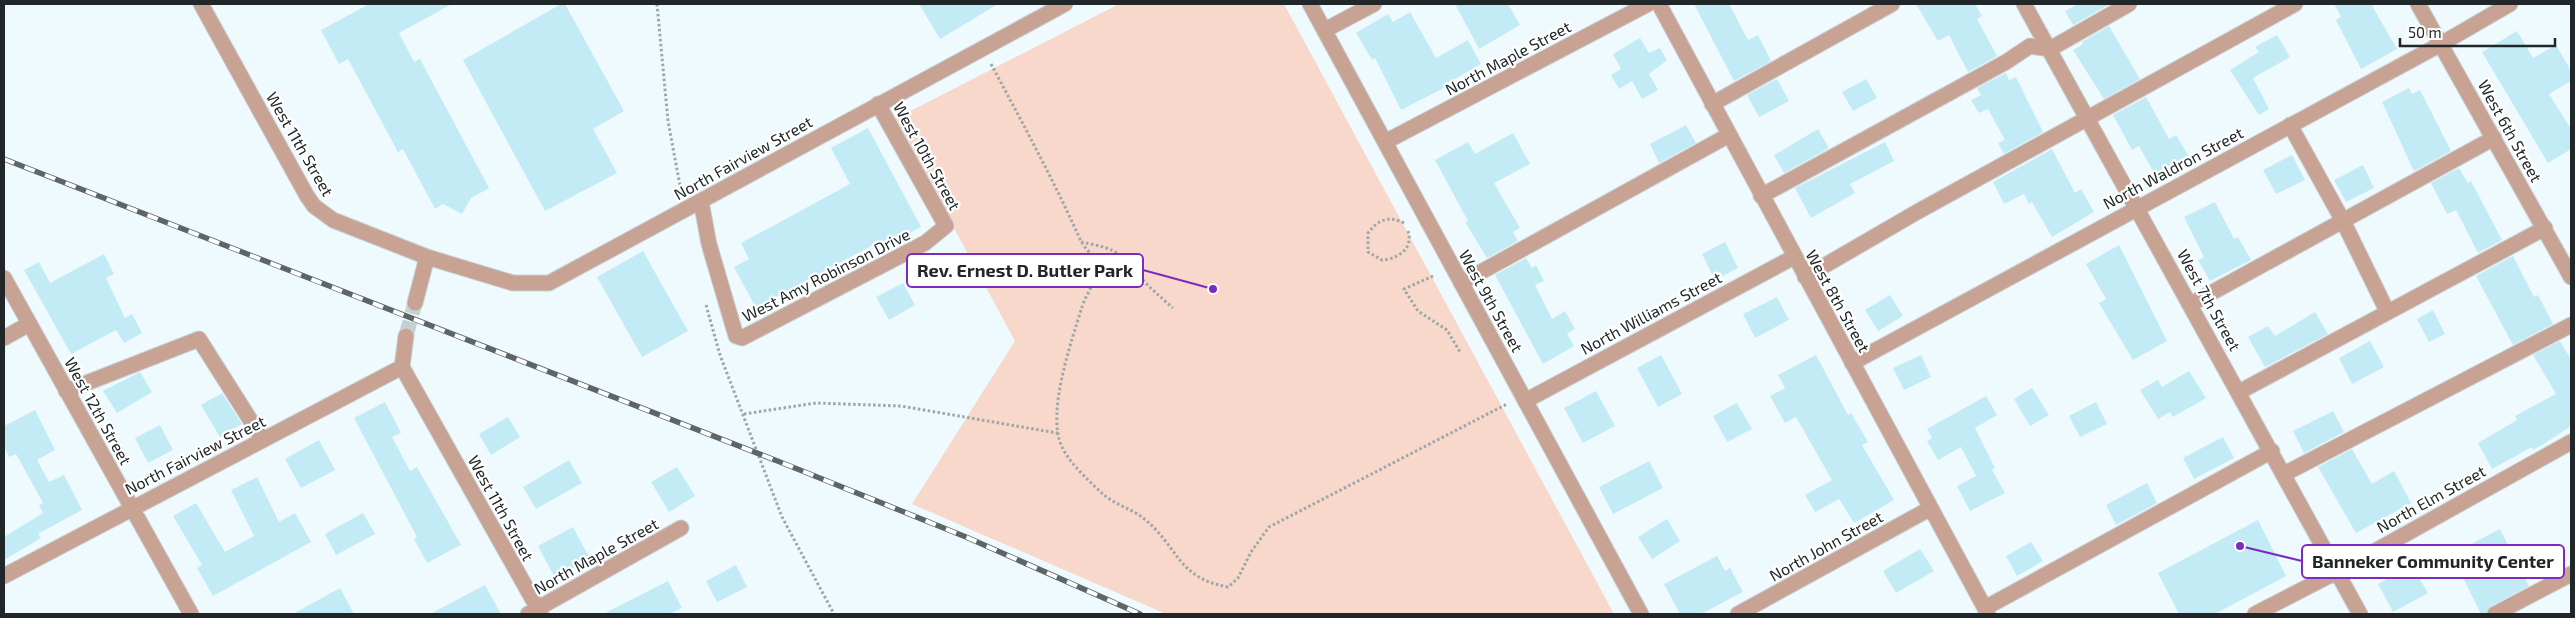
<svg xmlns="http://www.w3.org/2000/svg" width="2575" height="618" font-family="'Exo 2',sans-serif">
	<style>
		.green { fill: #f7d8cb }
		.building { fill: #c3ebf6 }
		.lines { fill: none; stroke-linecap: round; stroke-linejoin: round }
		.minor-tunnel { stroke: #c5d0d3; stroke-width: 15; stroke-dasharray: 15 8; stroke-linecap: butt }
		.minor-casing { stroke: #c9d4d7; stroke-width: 17 }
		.path { stroke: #9da6a9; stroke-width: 3; stroke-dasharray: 2.5 2.5; stroke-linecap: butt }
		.minor { stroke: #c8a293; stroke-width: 15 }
		.rail-casing { stroke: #5d6567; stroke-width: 5.5 }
		.rail { stroke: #fff; stroke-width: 4; stroke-dasharray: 11; stroke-linecap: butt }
		.labels { text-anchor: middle; stroke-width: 4.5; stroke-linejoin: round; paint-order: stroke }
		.street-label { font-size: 16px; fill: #212728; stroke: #fff }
		.leader { fill: none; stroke: #7b2cbf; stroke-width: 2 }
		.callout-dot { fill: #7b2cbf; stroke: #fff; stroke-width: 2 }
		.callout { fill: #fff; stroke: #7b2cbf; stroke-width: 2 }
		.callout-label { font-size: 18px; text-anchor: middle; font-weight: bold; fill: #212728 }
	</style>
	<rect width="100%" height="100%" fill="#eefafe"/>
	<path class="green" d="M 1119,4 L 1284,4 L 1614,614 L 1166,614 L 912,504 L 1015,341 L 895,119 Z"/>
	<path class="building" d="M 369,4 L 452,4 L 399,33 L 414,62 L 420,59 L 489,188 L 471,198 L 462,214 L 443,204 L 435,209 L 403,149 L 398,152 L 348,59 L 339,64 L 321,30 Z
		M 561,4 L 565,4 L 624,111 L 593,129 L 617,173 L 545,211 L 463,60 Z
		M 919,4 L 998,4 L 940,39 Z
		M 1455,4 L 1508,4 L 1520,25 L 1479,49 Z
		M 1694,4 L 1729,4 L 1748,40 L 1758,35 L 1771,61 L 1734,81 Z
		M 1916,4 L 1975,4 L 1982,16 L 1977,19 L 1997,56 L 1968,72 L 1949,35 L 1938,41 Z
		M 2078,4 L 2110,4 L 2073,25 L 2065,11 Z
		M 2334,4 L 2371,4 L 2397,49 L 2361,69 L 2336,20 L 2341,17 Z
		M 1410,12 L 1436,58 L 1468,40 L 1481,64 L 1445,85 L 1446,87 L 1401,110 L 1375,58 L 1372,60 L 1356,33 L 1388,14 L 1393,22 Z
		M 2109,26 L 2140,79 L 2104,99 L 2073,50 L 2083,44 L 2082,42 Z
		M 2517,31 L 2533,58 L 2556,45 L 2571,71 L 2571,81 L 2549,94 L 2571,129 L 2571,149 L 2548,163 L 2482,52 Z
		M 2277,35 L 2290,57 L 2253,78 L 2269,109 L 2259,115 L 2230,70 L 2259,52 L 2255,47 Z
		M 1640,38 L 1649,53 L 1660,48 L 1667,60 L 1649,74 L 1658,90 L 1642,99 L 1632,81 L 1619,89 L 1611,75 L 1621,69 L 1613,54 Z
		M 2006,73 L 2009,80 L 2016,77 L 2043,132 L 2004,154 L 1998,143 L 2005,140 L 1988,109 L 1979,113 L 1971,100 L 1981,95 L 1977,88 Z
		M 1777,79 L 1789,101 L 1759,117 L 1747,95 Z
		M 1866,79 L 1877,98 L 1853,111 L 1842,92 Z
		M 2409,88 L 2412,94 L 2420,90 L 2451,151 L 2414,171 L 2382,102 Z
		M 2146,97 L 2169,139 L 2176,135 L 2191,160 L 2158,180 L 2139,146 L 2132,150 L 2113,115 Z
		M 1686,125 L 1696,143 L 1659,163 L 1650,144 Z
		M 868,128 L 921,227 L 883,247 L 880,241 L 756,308 L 734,267 L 749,259 L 741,243 L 850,184 L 831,148 Z
		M 1818,129 L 1829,148 L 1784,173 L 1774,155 Z
		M 1513,133 L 1530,164 L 1494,183 L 1520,228 L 1513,232 L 1518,241 L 1487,258 L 1465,222 L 1468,221 L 1435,160 L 1468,142 L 1475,154 Z
		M 1885,142 L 1894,161 L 1850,184 L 1855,193 L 1811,218 L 1795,188 Z
		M 2052,149 L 2075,193 L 2081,189 L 2094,212 L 2052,237 L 2032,202 L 2029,204 L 2024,194 L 2004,204 L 1993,182 Z
		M 2292,155 L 2305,180 L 2276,194 L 2263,170 Z
		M 2363,165 L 2374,188 L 2346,202 L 2334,180 Z
		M 2459,168 L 2468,183 L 2471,181 L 2502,240 L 2478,253 L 2456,210 L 2447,214 L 2431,183 Z
		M 2215,202 L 2234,239 L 2238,237 L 2251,260 L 2210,281 L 2198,260 L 2204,257 L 2184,217 Z
		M 1725,242 L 1738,268 L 1715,280 L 1702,254 Z
		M 2119,245 L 2167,341 L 2133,360 L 2099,303 L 2106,299 L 2086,264 Z
		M 643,251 L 688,331 L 642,357 L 597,277 Z
		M 104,254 L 114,274 L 106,278 L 125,318 L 132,314 L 142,333 L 124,343 L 116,330 L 71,354 L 24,270 L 39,262 L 50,283 Z
		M 2513,256 L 2534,297 L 2538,295 L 2553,324 L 2513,345 L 2476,276 Z
		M 1526,258 L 1532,268 L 1536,265 L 1544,281 L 1535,285 L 1552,319 L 1565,311 L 1575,329 L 1567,334 L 1574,346 L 1543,364 L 1495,275 Z
		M 903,283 L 915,305 L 889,320 L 876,297 Z
		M 1890,295 L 1903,316 L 1878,331 L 1865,310 Z
		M 1777,297 L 1789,320 L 1755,338 L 1743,314 Z
		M 2433,310 L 2445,334 L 2429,342 L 2417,319 Z
		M 2315,312 L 2328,334 L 2265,367 L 2248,337 L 2268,326 L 2275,336 Z
		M 2370,341 L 2384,367 L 2352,384 L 2339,358 Z
		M 2560,341 L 2571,360 L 2571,426 L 2547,442 L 2533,450 L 2532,447 L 2492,469 L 2478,443 L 2517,420 L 2515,416 L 2556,394 L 2533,355 Z
		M 1661,355 L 1682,394 L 1658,407 L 1637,368 Z
		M 1816,355 L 1848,415 L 1851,413 L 1868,442 L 1862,445 L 1894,500 L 1854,523 L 1839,499 L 1815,512 L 1805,495 L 1832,480 L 1796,417 L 1785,423 L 1770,396 L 1785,388 L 1778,375 Z
		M 1921,355 L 1931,377 L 1904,390 L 1893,368 Z
		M 2189,371 L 2206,398 L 2173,417 L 2170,412 L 2158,419 L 2140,390 L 2158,380 L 2162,387 Z
		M 140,372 L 152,392 L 117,413 L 103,391 Z
		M 2032,388 L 2049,415 L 2030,426 L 2014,399 Z
		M 1596,391 L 1615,426 L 1583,443 L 1564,408 Z
		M 222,393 L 242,424 L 220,437 L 201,405 Z
		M 1986,396 L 1997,415 L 1975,428 L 1995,468 L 1992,470 L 2005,493 L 1970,511 L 1957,486 L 1976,476 L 1961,447 L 1938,460 L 1927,441 L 1932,438 L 1927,429 Z
		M 385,402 L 401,433 L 392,437 L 410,471 L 417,467 L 461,545 L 427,563 L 414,539 L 417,537 L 354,418 Z
		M 2096,402 L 2107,424 L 2080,437 L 2069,416 Z
		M 1737,403 L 1752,429 L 1727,442 L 1713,416 Z
		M 35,410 L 55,450 L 37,460 L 49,482 L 64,475 L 82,510 L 38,534 L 41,538 L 4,560 L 4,537 L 43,513 L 39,505 L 43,503 L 16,454 L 9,457 L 4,446 L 4,426 Z
		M 2333,411 L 2344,432 L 2304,453 L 2293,431 Z
		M 508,417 L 520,437 L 491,455 L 479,434 Z
		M 160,425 L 173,450 L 148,463 L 135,438 Z
		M 2223,437 L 2234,458 L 2194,479 L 2183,458 Z
		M 319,440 L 335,470 L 301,488 L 285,459 Z
		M 2352,449 L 2372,484 L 2394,471 L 2411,503 L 2356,533 L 2318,467 Z
		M 569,460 L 582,483 L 536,509 L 523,487 Z
		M 1649,461 L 1663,488 L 1613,514 L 1599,487 Z
		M 677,467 L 695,496 L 669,512 L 651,482 Z
		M 257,477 L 279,522 L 295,513 L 311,542 L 213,596 L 197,568 L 202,565 L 173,516 L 196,503 L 225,552 L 254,536 L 231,490 Z
		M 2147,483 L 2157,503 L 2116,525 L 2106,505 Z
		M 363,513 L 375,534 L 336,555 L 325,534 Z
		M 1667,519 L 1680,541 L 1652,559 L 1638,537 Z
		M 2258,520 L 2286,576 L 2215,614 L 2179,614 L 2158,573 Z
		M 573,527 L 590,559 L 555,578 L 538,546 Z
		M 2500,529 L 2529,586 L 2491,606 L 2486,614 L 2481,614 L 2458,568 L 2480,557 L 2473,543 Z
		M 2031,542 L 2043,561 L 2017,576 L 2006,556 Z
		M 1920,549 L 1934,571 L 1896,593 L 1883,571 Z
		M 1717,556 L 1725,571 L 1730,568 L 1743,592 L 1701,614 L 1680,614 L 1664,584 Z
		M 736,565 L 747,587 L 717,602 L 706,581 Z
		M 2412,566 L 2428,593 L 2393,612 L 2378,584 Z
		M 668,581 L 682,608 L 669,614 L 603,614 Z
		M 485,585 L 501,614 L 430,614 Z
		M 340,588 L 354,614 L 293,614 Z"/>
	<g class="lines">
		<path class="minor-tunnel" d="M 406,336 L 415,303"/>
		<defs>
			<path id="minor" d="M 201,4 L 307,196 L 314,206 L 333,220 L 427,257 L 513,283 L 549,283 L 1065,4
				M 1310,4 L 1641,614
				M 1659,4 L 1988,614
				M 2024,4 L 2360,614
				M 2418,4 L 2571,277
				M 1325,30 L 1374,4
				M 1712,104 L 1892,4
				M 2290,125 L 2343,221 L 2387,311
				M 1385,142 L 1648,4
				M 1761,196 L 2006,62 L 2030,46 L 2050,49 L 2129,4
				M 701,201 L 709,244 L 736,336 L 742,338 L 925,243 L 946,226 L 878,104
				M 1805,277 L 1917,212 L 2295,4
				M 4,278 L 191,614
				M 1461,283 L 1729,135
				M 415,303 L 427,257
				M 2191,304 L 2494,138
				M 406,336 L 402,367 L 541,614
				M 4,338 L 29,324
				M 1852,363 L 2441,44 L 2510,4
				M 66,391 L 199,339 L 263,440
				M 2239,392 L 2545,228
				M 1525,401 L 1794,257
				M 2284,474 L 2571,325
				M 4,576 L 402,367
				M 1985,608 L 2272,451
				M 528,614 L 681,528
				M 1738,614 L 1931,508
				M 2255,614 L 2350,565 L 2571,442
				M 2495,614 L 2571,574"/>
		</defs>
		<use href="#minor" class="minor-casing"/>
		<path class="path" d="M 657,4 L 668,121 L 681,191
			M 991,64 C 1022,122 1053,179 1080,239 C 1083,247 1092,253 1094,261 C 1100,279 1087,291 1082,307 C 1071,343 1046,413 1062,447 C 1070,464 1090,482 1104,495 C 1116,505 1132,509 1143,518 C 1179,546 1176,578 1228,587 L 1238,578 L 1251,552 L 1269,527 L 1507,404
			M 1404,223 C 1388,215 1378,220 1368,233 L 1368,252 L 1382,260 C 1397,259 1414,249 1408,231
			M 1081,242 C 1122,250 1119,253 1144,281 C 1153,291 1163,299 1173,308
			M 1433,276 L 1404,289 L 1418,311 L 1447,330 L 1460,352
			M 706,305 L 720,355 L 782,517 L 834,614
			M 744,414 L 816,403 L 901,406 L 1057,433"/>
		<use href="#minor" class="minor"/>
		<defs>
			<path id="rail" d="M 4,159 L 780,462 L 966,537 L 1140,614"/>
		</defs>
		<use href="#rail" class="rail-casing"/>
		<use href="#rail" class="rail"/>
	</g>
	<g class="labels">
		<g class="street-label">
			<text transform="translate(1508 58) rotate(-28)" y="6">North Maple Street</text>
			<text transform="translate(2510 131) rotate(61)" y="6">West 6th Street</text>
			<text transform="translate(300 144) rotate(60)" y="6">West 11th Street</text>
			<text transform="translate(927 156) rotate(61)" y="6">West 10th Street</text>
			<text transform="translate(743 158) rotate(-29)" y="6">North Fairview Street</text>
			<text transform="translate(2173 168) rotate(-28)" y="6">North Waldron Street</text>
			<text transform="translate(826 275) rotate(-27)" y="6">West Amy Robinson Drive</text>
			<text transform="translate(2209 300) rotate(61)" y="6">West 7th Street</text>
			<text transform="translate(1491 301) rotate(61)" y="6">West 9th Street</text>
			<text transform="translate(1838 301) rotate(61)" y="6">West 8th Street</text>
			<text transform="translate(1651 313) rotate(-28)" y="6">North Williams Street</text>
			<text transform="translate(98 411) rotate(61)" y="6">West 12th Street</text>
			<text transform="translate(195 455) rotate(-27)" y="6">North Fairview Street</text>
			<text transform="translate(2431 499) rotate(-29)" y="6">North Elm Street</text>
			<text transform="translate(501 508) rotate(61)" y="6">West 11th Street</text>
			<text transform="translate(1826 546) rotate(-29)" y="6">North John Street</text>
			<text transform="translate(596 556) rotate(-29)" y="6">North Maple Street</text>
		</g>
	</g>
	<path class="leader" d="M1213 289L1143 270M2240 546L2302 561"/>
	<g class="callout-dot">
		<circle cx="1213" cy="289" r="5"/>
		<circle cx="2240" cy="546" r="5"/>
	</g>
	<g class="callout">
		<rect x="907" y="254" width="236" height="33" rx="5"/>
		<rect x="2302" y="545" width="262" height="33" rx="5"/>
	</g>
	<g class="callout-label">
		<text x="1025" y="277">Rev. Ernest D. Butler Park</text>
		<text x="2433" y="568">Banneker Community Center</text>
	</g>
	<rect width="2575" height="618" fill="none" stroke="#212728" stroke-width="10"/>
	<path d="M2400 38v8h155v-8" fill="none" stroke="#212728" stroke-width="2.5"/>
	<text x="2408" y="38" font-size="15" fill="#212728" stroke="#ffffff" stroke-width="4" paint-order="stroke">50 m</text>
</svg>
